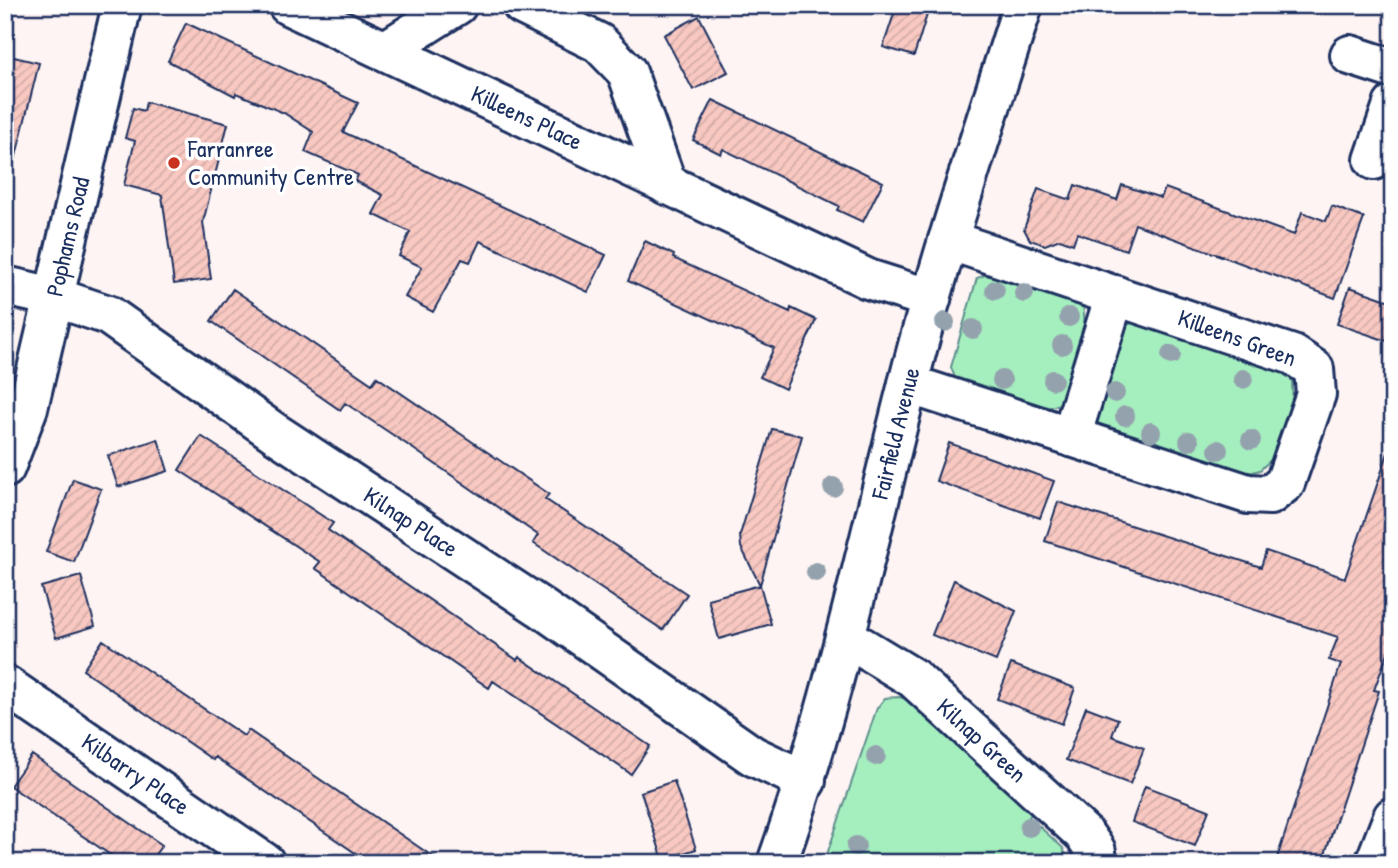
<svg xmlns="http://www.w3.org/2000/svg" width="1398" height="868" font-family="'Patrick Hand',sans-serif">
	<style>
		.grass { fill: #a5efbe; stroke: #608f8e; stroke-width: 2 }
		.building { fill: url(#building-hatch); stroke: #1b2f5e; stroke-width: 2 }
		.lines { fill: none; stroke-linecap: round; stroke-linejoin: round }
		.minor-casing { stroke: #1b2f5e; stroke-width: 44 }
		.minor { stroke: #fff; stroke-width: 38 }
		.tree { fill: #94a2ae }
		.poi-dot { fill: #c8321e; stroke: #fff; stroke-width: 2.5 }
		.labels { text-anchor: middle; stroke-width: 7; stroke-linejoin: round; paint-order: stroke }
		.street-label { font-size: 24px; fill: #1b2f5e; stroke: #fff }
		.poi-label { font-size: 24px; fill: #1b2f5e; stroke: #fff; text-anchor: start }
	</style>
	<defs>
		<pattern id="building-hatch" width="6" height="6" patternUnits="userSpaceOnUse" patternTransform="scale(1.75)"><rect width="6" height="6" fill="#f8c8c1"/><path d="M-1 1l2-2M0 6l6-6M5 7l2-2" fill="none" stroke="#d4aca8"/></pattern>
	</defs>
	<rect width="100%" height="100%" fill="#fef4f3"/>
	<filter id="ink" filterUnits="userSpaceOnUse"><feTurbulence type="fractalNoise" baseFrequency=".0143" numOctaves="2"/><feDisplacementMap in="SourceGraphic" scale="14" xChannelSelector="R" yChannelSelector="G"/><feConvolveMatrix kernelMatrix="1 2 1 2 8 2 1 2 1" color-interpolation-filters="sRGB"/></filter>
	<g filter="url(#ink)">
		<path class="grass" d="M 996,271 L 1082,302 C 1089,325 1080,387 1060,403 C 1054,407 1045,409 1039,411 L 958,386 L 951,367 L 977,278 Z
			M 1139,321 L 1279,364 L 1292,381 L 1293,406 L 1276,455 L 1260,470 L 1239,476 L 1104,433 L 1093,417 L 1122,326 Z
			M 899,697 L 920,703 L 1036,807 L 1029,817 L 1063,848 L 1069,863 L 824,863 L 877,708 L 885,698 Z"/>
		<path class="building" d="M 897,5 L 930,5 L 914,56 L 883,47 Z
			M 699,16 L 728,72 L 693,90 L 664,35 Z
			M 186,23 L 358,103 L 343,132 L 606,255 L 588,292 L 480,241 L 470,262 L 462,259 L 433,312 L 405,297 L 422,267 L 399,256 L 410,232 L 373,214 L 383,195 L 355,181 L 358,175 L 305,152 L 313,132 L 284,113 L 236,93 L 235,96 L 168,61 Z
			M 10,56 L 39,63 L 15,160 L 5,159 L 5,77 Z
			M 713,100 L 883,182 L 863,222 L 837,210 L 839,206 L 723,149 L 721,154 L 693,140 Z
			M 146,102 L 228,124 L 203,222 L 211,279 L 174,284 L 162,195 L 124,185 L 135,141 L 125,138 L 133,108 L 144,111 Z
			M 1075,185 L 1117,200 L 1122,185 L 1161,198 L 1165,188 L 1294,235 L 1302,212 L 1326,221 L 1332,206 L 1364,218 L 1335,298 L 1135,224 L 1126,250 L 1077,233 L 1073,244 L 1060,239 L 1045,245 L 1030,240 L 1024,229 L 1038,189 L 1070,200 Z
			M 645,241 L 674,255 L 673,258 L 790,312 L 791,308 L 816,320 L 785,389 L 760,377 L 774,348 L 628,281 Z
			M 1350,287 L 1393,302 L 1393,343 L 1337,324 Z
			M 233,289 L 372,384 L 377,377 L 549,494 L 545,499 L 687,594 L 663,630 L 533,543 L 538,535 L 399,439 L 345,403 L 340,410 L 211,321 Z
			M 772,429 L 802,436 L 760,585 L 771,624 L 719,639 L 708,599 L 760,585 L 741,547 L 740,535 Z
			M 201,436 L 333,523 L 328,530 L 517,660 L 519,657 L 650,746 L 631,774 L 493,681 L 489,688 L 315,568 L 320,562 L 179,470 Z
			M 158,439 L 168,471 L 118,487 L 108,456 Z
			M 949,443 L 1054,481 L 1040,518 L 936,481 Z
			M 1388,453 L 1393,454 L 1393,639 L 1374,690 L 1379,691 L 1322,863 L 1292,863 L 1277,858 L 1341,664 L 1329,660 L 1338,637 L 1045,541 L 1058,502 L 1261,567 L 1266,551 L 1345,578 Z
			M 73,479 L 101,489 L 74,562 L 46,552 Z
			M 81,576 L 95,626 L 56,638 L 41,587 Z
			M 954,580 L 1016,611 L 996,661 L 932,635 Z
			M 103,640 L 244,736 L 248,730 L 442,863 L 370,863 L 215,757 L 213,760 L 83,670 Z
			M 1011,664 L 1075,688 L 1062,724 L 997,699 Z
			M 1086,707 L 1118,719 L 1112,736 L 1144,748 L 1130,784 L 1066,760 Z
			M 32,755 L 162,845 L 149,863 L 122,863 L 10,786 Z
			M 674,781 L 696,849 L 663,860 L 641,792 Z
			M 1145,786 L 1209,810 L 1195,846 L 1132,822 Z"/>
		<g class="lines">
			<defs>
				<g id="minor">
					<path id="s1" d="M 288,5 L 868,279 L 931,299"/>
					<path d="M 522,5 L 599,43 L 627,72 L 667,185"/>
					<path d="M 386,50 L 457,5"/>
					<path d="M 1350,55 L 1393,69"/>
					<path d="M 1374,160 L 1393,105"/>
					<path id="s2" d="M 5,286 L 54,297 L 108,315 L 275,433 L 540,607 L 753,756 L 806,781"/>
					<path d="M 908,384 L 1248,494 L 1270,495 L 1285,483 L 1316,394 L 1314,369 L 1293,355 L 948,240"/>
					<path d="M 1071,437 L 1115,295"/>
					<path id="s3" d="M 5,468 L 28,408 L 122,5"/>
					<path id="s4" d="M 847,638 L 913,678 L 1084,834 L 1096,851 L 1097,863"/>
					<path id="s5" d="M 5,685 L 265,863"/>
					<path id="s6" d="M 777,863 C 833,706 867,545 908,384 C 940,256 983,131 1023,5"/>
					<path d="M 1375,863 L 1393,817"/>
				</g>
			</defs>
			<use href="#minor" class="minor-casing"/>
			<use href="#minor" class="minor"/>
		</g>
		<g class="tree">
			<circle cx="995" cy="290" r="10"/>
			<circle cx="1024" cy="293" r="10"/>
			<circle cx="1069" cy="317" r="10"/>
			<circle cx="945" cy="322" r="10"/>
			<circle cx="973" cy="329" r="10"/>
			<circle cx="1062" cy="345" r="10"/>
			<circle cx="1171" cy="355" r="10"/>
			<circle cx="1243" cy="379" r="10"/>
			<circle cx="1002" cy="380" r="10"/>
			<circle cx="1053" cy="380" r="10"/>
			<circle cx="1115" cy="393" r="10"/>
			<circle cx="1125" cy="416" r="10"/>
			<circle cx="1151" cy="432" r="10"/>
			<circle cx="1251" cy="440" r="10"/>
			<circle cx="1189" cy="441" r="10"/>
			<circle cx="1218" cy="450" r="10"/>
			<circle cx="833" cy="487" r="10"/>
			<circle cx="816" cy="572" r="10"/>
			<circle cx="876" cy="756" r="10"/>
			<circle cx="1029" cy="827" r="10"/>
			<circle cx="856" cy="846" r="10"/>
		</g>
	</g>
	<circle class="poi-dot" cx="174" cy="163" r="7"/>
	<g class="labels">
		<g class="street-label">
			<text dy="8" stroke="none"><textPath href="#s1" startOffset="264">Killeens Place</textPath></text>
			<text dy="8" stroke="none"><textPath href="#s3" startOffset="240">Pophams Road</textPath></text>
			<text transform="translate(1237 338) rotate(20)" y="8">Killeens Green</text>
			<text dy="8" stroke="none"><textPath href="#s6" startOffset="446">Fairfield Avenue</textPath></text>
			<text dy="8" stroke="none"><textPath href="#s2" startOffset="474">Kilnap Place</textPath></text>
			<text dy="8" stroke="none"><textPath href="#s4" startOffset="170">Kilnap Green</textPath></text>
			<text dy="8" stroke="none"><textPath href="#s5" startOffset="158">Kilbarry Place</textPath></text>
		</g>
		<g class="poi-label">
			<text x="188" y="157">Farranree<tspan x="188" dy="28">Community Centre</tspan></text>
		</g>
	</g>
	<rect width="1398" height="868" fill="none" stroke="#fff" stroke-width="28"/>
	<rect x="14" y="14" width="1370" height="840" fill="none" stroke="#1b2f5e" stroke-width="2.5" filter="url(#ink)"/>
</svg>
